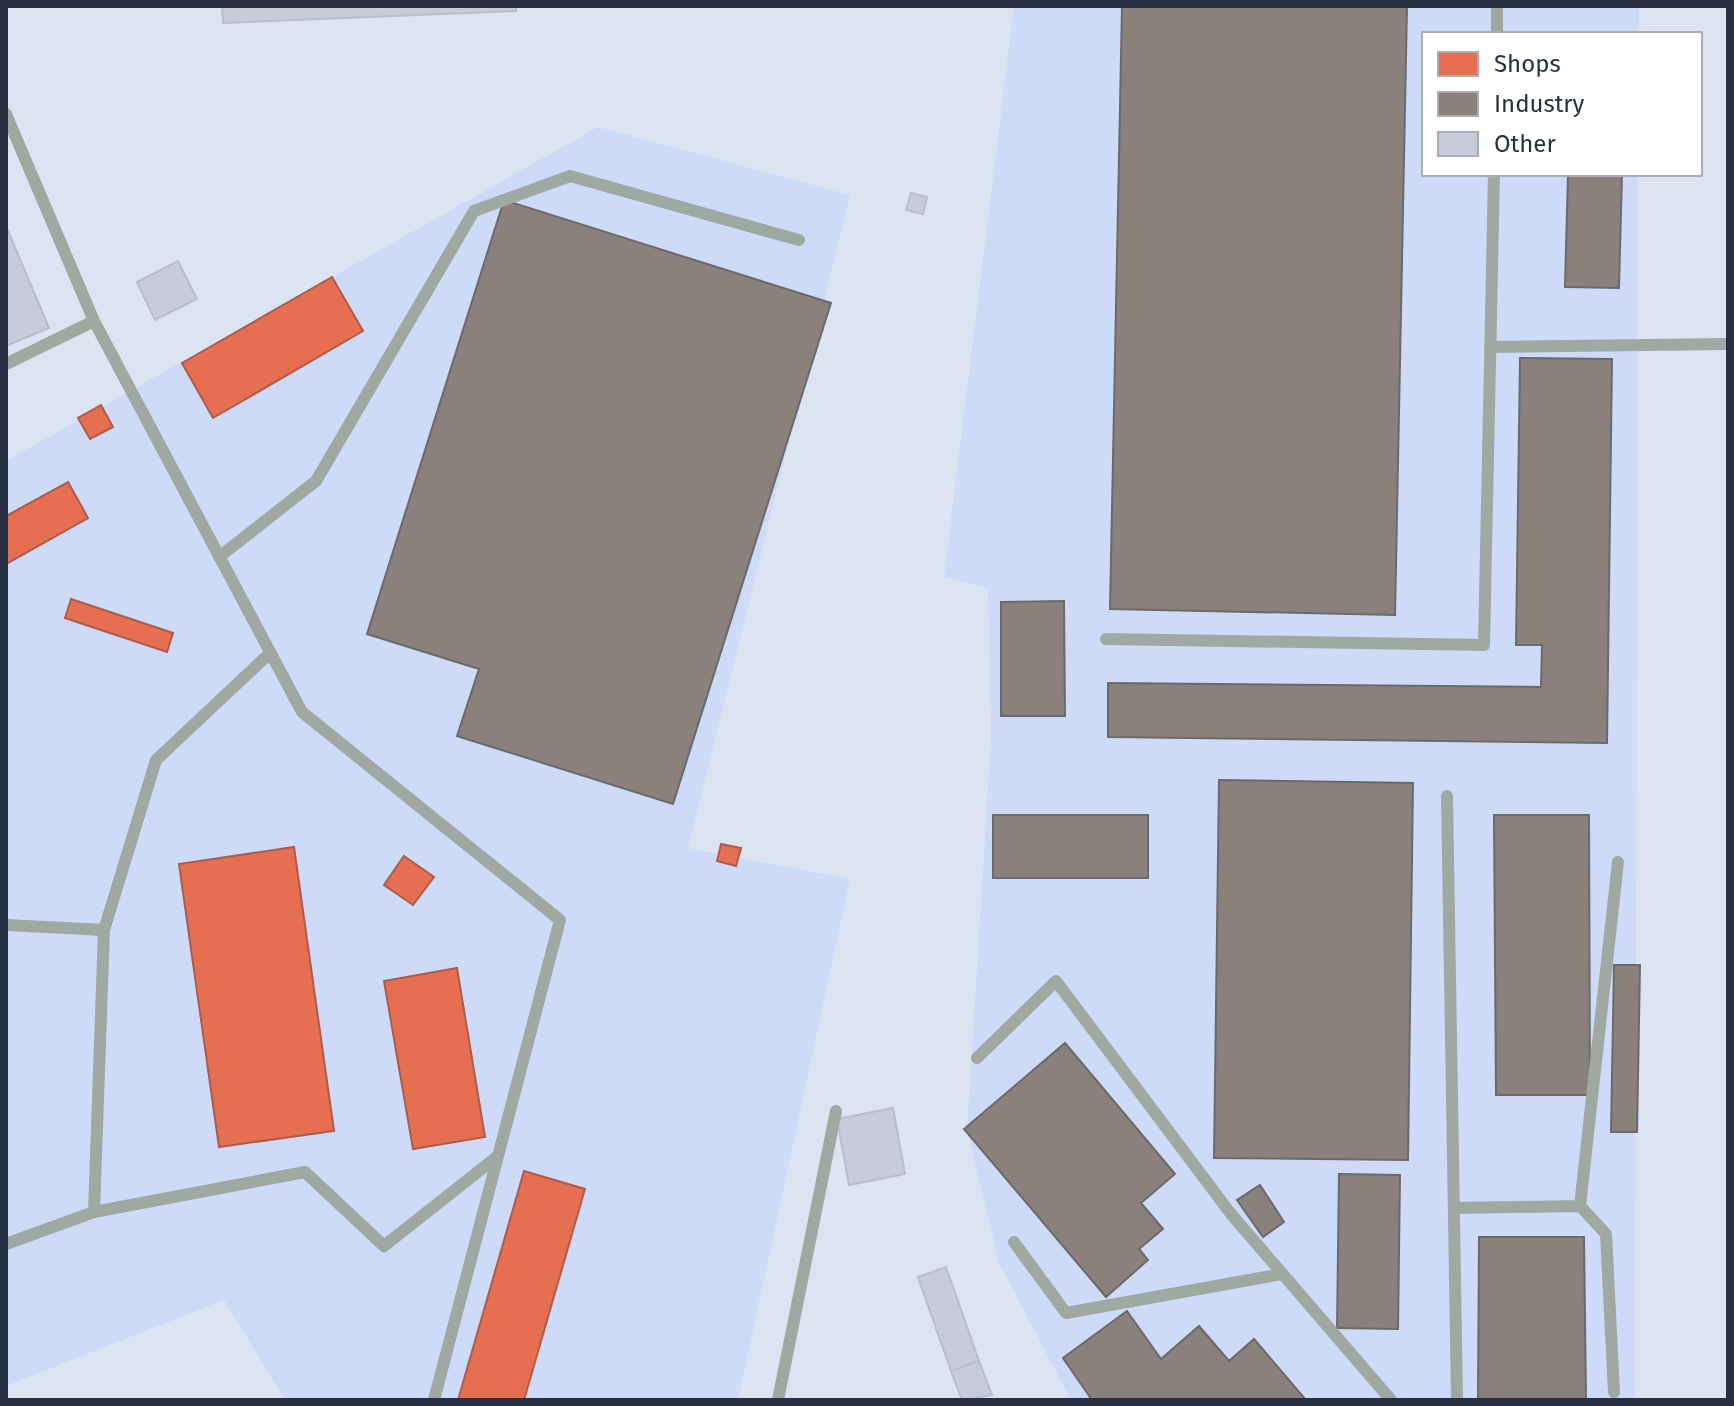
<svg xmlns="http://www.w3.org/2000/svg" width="1734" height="1406" font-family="'Fira Sans',sans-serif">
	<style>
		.built { fill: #cddbf9 }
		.shops { fill: #e76f51; stroke: #ad5c4c; stroke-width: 2 }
		.industry { fill: #8a817c; stroke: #6c696b; stroke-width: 2 }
		.building { fill: #c7cbdc; stroke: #b9bdcd; stroke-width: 2 }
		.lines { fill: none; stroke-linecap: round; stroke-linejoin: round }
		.lane { stroke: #a0a8a2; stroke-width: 12 }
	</style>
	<rect width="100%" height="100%" fill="#dce4f2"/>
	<path class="built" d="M 1014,6 L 1639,6 L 1639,34 L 1424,34 L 1424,174 L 1638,174 L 1635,1400 L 1071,1400 L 999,1263 L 967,1130 L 991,739 L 988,588 L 944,577 Z
		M 598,127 L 850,195 L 688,848 L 850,879 L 738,1400 L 285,1400 L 224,1300 L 6,1386 L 6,461 Z"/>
	<path class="shops" d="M 332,277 L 363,331 L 213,418 L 182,363 Z
		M 101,405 L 113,427 L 90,439 L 78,418 Z
		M 68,482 L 88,518 L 6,564 L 6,516 Z
		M 71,599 L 173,633 L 167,652 L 65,618 Z
		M 721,844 L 741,848 L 736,866 L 717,861 Z
		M 294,847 L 334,1131 L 219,1147 L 179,864 Z
		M 404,856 L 434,877 L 413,905 L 384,885 Z
		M 457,968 L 485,1137 L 413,1149 L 384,981 Z
		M 524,1171 L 585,1189 L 524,1400 L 458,1400 Z"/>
	<path class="industry" d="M 1122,6 L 1407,6 L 1395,615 L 1110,609 Z
		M 1568,174 L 1622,174 L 1619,288 L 1565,287 Z
		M 504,200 L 831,303 L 673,804 L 457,736 L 479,669 L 367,634 Z
		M 1520,358 L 1612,359 L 1607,743 L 1108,737 L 1108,683 L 1541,687 L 1542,645 L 1516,645 Z
		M 1064,601 L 1065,716 L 1001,716 L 1001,602 Z
		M 1219,780 L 1413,783 L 1408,1160 L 1214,1158 Z
		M 993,815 L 1148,815 L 1148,878 L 993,878 Z
		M 1494,815 L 1589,815 L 1590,1095 L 1496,1095 Z
		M 1614,965 L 1640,965 L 1637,1132 L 1611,1132 Z
		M 1065,1043 L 1175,1174 L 1141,1203 L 1163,1229 L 1139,1249 L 1148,1260 L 1106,1297 L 964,1129 Z
		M 1339,1174 L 1400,1175 L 1398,1329 L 1337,1328 Z
		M 1260,1185 L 1284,1222 L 1263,1237 L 1237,1200 Z
		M 1479,1237 L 1584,1237 L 1586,1400 L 1478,1400 Z
		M 1127,1311 L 1161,1359 L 1199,1326 L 1229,1361 L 1254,1339 L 1306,1400 L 1092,1400 L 1063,1358 Z"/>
	<path class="building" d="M 222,6 L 516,6 L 516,11 L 223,23 Z
		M 911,193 L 927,197 L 923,214 L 906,210 Z
		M 6,226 L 49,328 L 6,346 Z
		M 178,261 L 197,299 L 155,320 L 137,282 Z
		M 893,1108 L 905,1174 L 849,1185 L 837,1119 Z
		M 946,1267 L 979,1361 L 951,1371 L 918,1277 Z
		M 979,1361 L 992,1395 L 962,1400 L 951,1371 Z"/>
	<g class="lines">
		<path class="lane" d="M 1497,34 L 1497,6
			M 6,114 L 94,321 L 6,364
			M 94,321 L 302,712 L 560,920 L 434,1400
			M 1490,347 L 1728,344
			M 219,557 L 316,481 L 474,211 L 570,176 L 799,240
			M 1106,639 L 1484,645 L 1494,174
			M 1447,796 L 1457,1400
			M 6,925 L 104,930
			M 977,1058 L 1056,981 L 1231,1214 L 1391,1400
			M 1580,1206 L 1606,1234 L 1614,1392
			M 1454,1208 L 1580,1206 L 1618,862
			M 94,1212 L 305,1172 L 384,1246 L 498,1156
			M 1014,1242 L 1066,1313 L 1282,1274
			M 6,1244 L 94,1212 L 104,930 L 156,760 L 270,653
			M 778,1400 L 836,1111"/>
	</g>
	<rect width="1734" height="1406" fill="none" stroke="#273042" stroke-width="16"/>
	<rect x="1422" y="32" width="280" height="144" fill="#ffffff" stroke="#a9acb3" stroke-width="2"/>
	<rect x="1438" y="52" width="40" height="24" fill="#e76f51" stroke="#a9acb3" stroke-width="2"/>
	<text x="1494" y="72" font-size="24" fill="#273042">Shops</text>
	<rect x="1438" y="92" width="40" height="24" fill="#8a817c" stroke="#a9acb3" stroke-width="2"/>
	<text x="1494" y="112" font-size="24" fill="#273042">Industry</text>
	<rect x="1438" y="132" width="40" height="24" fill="#c7cbdc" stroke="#a9acb3" stroke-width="2"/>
	<text x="1494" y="152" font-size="24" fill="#273042">Other</text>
</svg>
